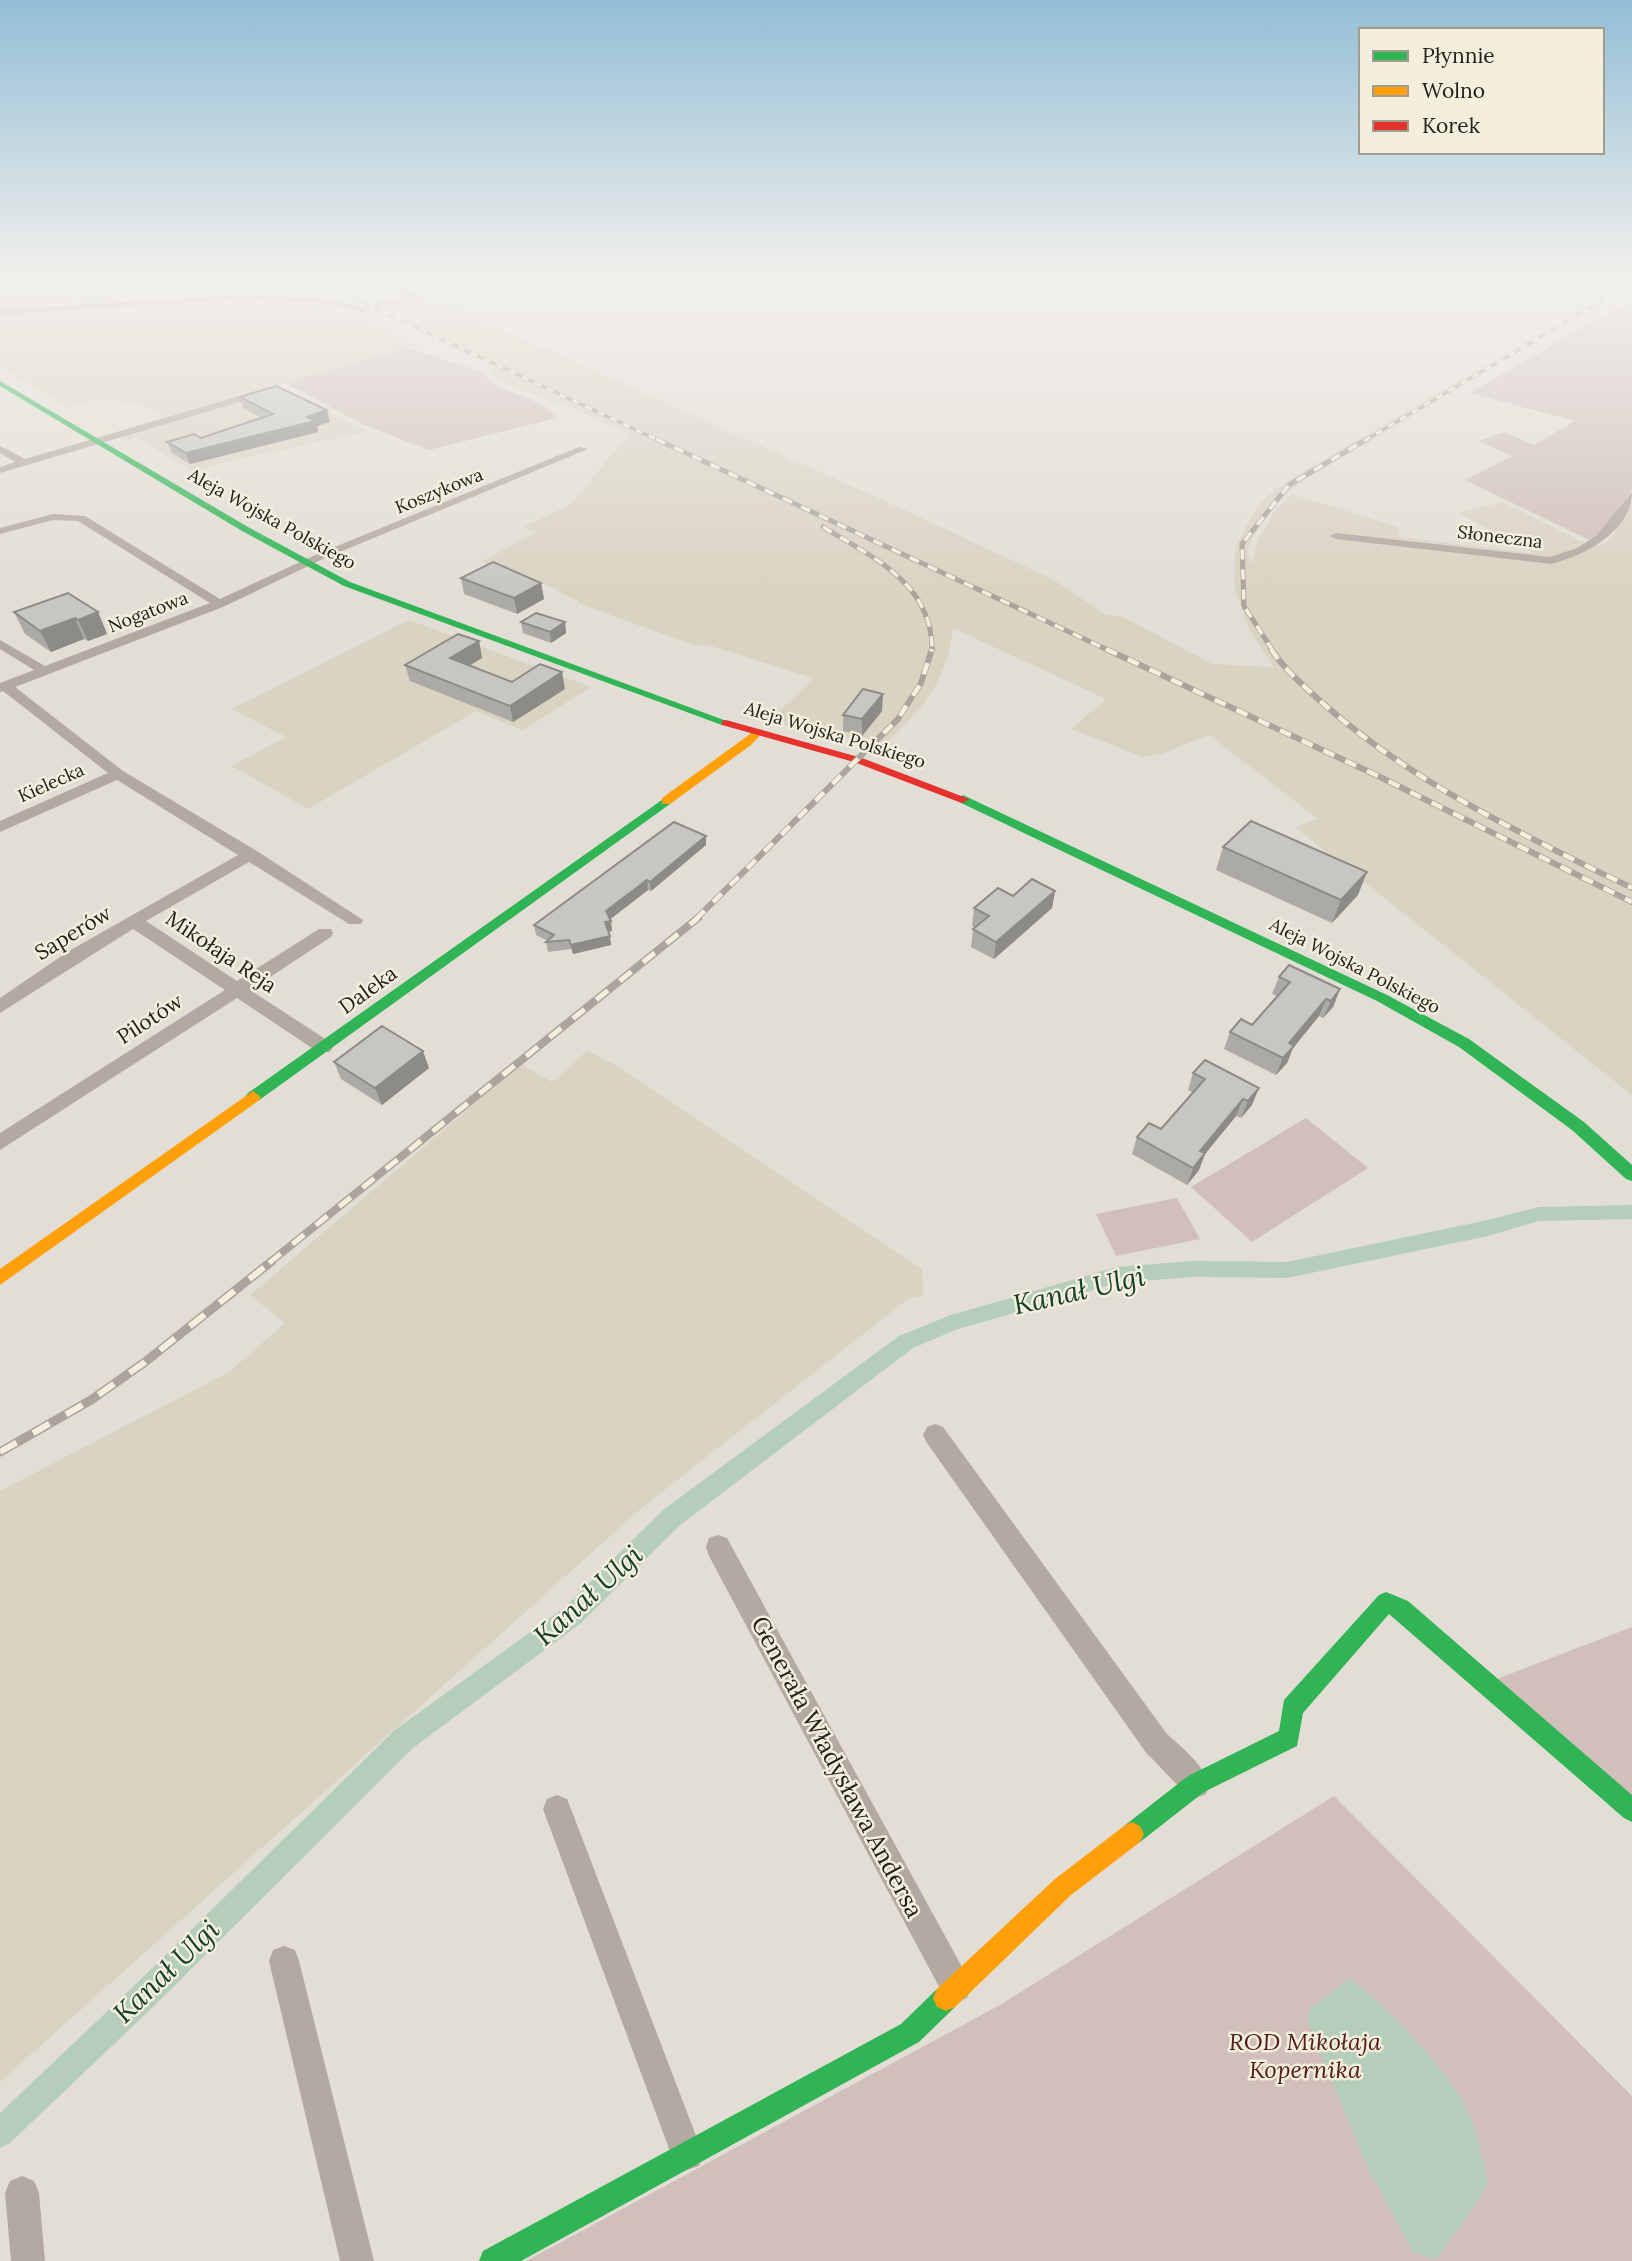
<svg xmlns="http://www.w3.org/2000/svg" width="1632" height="2261" font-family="Lora,serif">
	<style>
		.built { fill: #d9d3c2 }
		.green { fill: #d0bfba }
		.water { fill: #b5cdbb }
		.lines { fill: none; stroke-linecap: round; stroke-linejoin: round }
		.canal { fill: #b5cdbb; fill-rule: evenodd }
		.street { fill: #b3a9a1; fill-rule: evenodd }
		.fast { fill: #30b455; fill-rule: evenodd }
		.slow { fill: #ff9f0a; fill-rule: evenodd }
		.jam { fill: #e5322d; fill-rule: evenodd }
		.rail-far4-casing { stroke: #aba49d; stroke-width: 3.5 }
		.rail-far3-casing { stroke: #aba49d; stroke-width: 5 }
		.rail-far2-casing { stroke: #aba49d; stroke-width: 6 }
		.rail-far1-casing { stroke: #aba49d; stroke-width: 8 }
		.rail-casing { stroke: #aba49d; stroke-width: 9 }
		.rail-far4 { stroke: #f4eedd; stroke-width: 2.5; stroke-dasharray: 7; stroke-linecap: butt }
		.rail-far3 { stroke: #f4eedd; stroke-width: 3.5; stroke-dasharray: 10; stroke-linecap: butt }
		.rail-far2 { stroke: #f4eedd; stroke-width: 4.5; stroke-dasharray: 12; stroke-linecap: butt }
		.rail-far1 { stroke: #f4eedd; stroke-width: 5; stroke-dasharray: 15; stroke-linecap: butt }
		.rail { stroke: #f4eedd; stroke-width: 6; stroke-dasharray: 19; stroke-linecap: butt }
		.wall { fill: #acaaa5 }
		.shaded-wall { fill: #8c8b86 }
		.building { fill: #c8c6c0; stroke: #8c8b86; stroke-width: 2 }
		.labels { text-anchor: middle; stroke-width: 5; stroke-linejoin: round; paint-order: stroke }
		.far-street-label { font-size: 18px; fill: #23211b; stroke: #f4eedd }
		.street-label { font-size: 21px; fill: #23211b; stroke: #f4eedd }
		.near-street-label { font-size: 24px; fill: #23211b; stroke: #f4eedd }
		.near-park-label { font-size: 24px; font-style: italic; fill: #511c1c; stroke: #f4eedd }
		.near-water-label { font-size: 28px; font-style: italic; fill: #113f29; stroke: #f4eedd }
	</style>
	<rect width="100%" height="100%" fill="#e2ded5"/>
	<path class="built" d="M 0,276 L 193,276 L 199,279 L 194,293 L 0,308 Z
		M 1632,280 L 1632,285 L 1301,482 L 1268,510 L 1247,549 L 1251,564 L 1259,538 L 1274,512 L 1292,494 L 1398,527 L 1400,537 L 1533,553 L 1458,513 L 1502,502 L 1588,544 L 1600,546 L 1613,536 L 1632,502 L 1632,1095 L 1295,827 L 1318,819 L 1209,735 L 1164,753 L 1143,757 L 1071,729 L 1106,699 L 953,628 L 949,652 L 939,680 L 922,707 L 878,752 L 862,747 L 864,742 L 770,721 L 813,678 L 711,646 L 694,645 L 577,603 L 579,601 L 558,592 L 560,590 L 481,562 L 535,533 L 523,527 L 570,505 L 629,434 L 561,402 L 553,404 L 501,380 L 493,376 L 487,364 L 371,310 L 420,298 L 467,314 L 885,501 L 1052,579 L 1106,615 L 1123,617 L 1212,664 L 1274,667 L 1249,629 L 1234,586 L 1235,547 L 1257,507 L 1274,491 L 1304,471 Z
		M 227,300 L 283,301 L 339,309 L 356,314 L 418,345 L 275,386 L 368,431 L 226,462 L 195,472 L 134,437 L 128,441 L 114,433 L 163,418 L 136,402 L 95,400 L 69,408 L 0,366 L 0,313 Z
		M 409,620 L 591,687 L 523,730 L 476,711 L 308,809 L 232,766 L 286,737 L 232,709 Z
		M 587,1051 L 617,1066 L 922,1269 L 923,1296 L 908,1299 L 644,1506 L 0,2082 L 0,1491 L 229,1372 L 285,1323 L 250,1295 L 521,1064 L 552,1082 Z"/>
	<path class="green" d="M 1617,308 L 1632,313 L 1632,490 L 1597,540 L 1589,540 L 1465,480 L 1512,456 L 1478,441 L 1505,432 L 1534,445 L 1575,421 L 1470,393 Z
		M 408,348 L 482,372 C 497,395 537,393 557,418 L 429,450 L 362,424 L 285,383 Z
		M 1306,1118 L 1368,1168 L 1252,1242 L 1191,1187 Z
		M 1177,1198 L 1200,1239 L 1116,1256 L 1096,1214 Z
		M 1632,1627 L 1632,1798 L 1497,1679 Z
		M 1334,1796 L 1632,2096 L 1632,2261 L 526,2261 L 1000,2005 Z"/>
	<path class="water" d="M 1349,1979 C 1384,2001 1457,2080 1471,2119 C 1479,2139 1483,2161 1488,2181 L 1478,2201 L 1436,2259 L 1414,2253 L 1366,2164 L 1308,2023 L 1310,2009 Z"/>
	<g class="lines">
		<path class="canal" d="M 1632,1205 L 1632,1219 L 1539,1221 L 1488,1236 L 1287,1278 L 1192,1277 L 1117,1283 L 955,1330 L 913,1348 L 679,1526 L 581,1623 L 413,1748 L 154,2006 L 10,2143 L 0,2148 L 0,2113 L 134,1986 L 395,1730 L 565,1607 L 663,1510 L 899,1336 L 951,1315 L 1117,1267 L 1192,1261 L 1287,1262 L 1488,1220 L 1539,1207 Z"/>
		<path class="street" d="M 354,276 L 365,276 L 421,296 L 363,312 L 313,302 L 243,299 L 0,315 L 0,309 L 243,295 L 313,298 L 363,307 L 408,296 Z
			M 264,389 L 267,394 L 0,473 L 0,467 L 15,462 L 0,453 L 0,446 L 25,459 Z
			M 579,447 L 588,449 L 323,559 L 223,607 L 15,687 L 123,771 L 257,851 L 363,920 L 361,924 L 349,924 L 249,862 L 146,921 L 237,981 L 319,929 L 331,929 L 333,933 L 331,937 L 250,990 L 330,1042 L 333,1047 L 330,1052 L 318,1052 L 237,998 L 0,1150 L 0,1133 L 225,990 L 133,929 L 0,1013 L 0,998 L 69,951 L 238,855 L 117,780 L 0,832 L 0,821 L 108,773 L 3,691 L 0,692 L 0,683 L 34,670 L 0,649 L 0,640 L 45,666 L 210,603 L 78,521 L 53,520 L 0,534 L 0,528 L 53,514 L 85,516 L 220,599 L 315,555 Z
			M 1632,492 C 1632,531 1584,556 1551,564 L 1336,539 L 1330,536 L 1336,533 L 1550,557 L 1577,548 L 1596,536 Z
			M 935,1424 L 943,1427 L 1167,1734 C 1184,1749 1201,1763 1210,1784 L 1206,1794 L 1196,1798 C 1179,1791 1162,1767 1147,1754 L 927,1443 L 923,1435 L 927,1427 Z
			M 718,1535 L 727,1538 L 967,1976 L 971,1987 L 967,1998 L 956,2002 L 945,1998 L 709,1556 L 706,1547 L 709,1538 Z
			M 557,1795 L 567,1799 L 571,1809 L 703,2154 L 699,2166 L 687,2170 L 675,2166 L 671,2154 L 543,1809 L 547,1799 Z
			M 284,1946 L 295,1950 L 299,1961 L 374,2261 L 340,2261 L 269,1961 L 273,1950 Z
			M 22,2176 L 34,2181 L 39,2193 L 45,2261 L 11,2261 L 5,2193 L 10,2181 Z"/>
		<path class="fast" d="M 0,381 L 248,527 L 350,582 L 732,723 L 722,725 L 344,586 L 242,531 L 0,386 Z
			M 963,795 L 1387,995 L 1469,1039 L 1584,1122 L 1632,1165 L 1632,1181 L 1626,1179 L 1572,1130 L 1459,1047 L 1377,1001 L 959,802 L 957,799 Z
			M 666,797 L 670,798 L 670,804 L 258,1101 L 248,1101 L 245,1097 L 248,1093 Z
			M 1386,1592 L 1408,1601 L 1632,1795 L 1632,1822 L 1624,1818 L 1389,1614 L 1303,1713 L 1297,1746 L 1204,1792 L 1140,1842 L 1132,1846 L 1124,1842 L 1120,1834 L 1124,1826 L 1188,1776 L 1279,1731 L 1284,1700 L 1379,1595 Z
			M 946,1985 L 955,1989 L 959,1998 L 955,2007 L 919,2042 L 521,2261 L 479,2261 L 483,2251 L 901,2024 L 937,1989 Z"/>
		<path class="slow" d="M 757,729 L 763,732 L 751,745 L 670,804 L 662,804 L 662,798 Z
			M 253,1091 L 261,1097 L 258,1101 L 0,1285 L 0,1269 Z
			M 1132,1822 L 1140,1826 L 1144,1834 L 1140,1842 L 1071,1895 L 955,2007 L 946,2011 L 937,2007 L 933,1998 L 937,1989 L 1055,1879 L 1124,1826 Z"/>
		<path class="jam" d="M 726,720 L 862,758 L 969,799 L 963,803 L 959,802 L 854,762 L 722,725 L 722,721 Z"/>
		<defs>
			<path id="rail-far4" d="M 306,276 L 660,441
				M 1364,441 L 1632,283"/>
			<path id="rail-far3" d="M 656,439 L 1110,651
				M 823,527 C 874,558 933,584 932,651
				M 1273,651 L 1244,606 L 1242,544 L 1289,485 L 1367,439"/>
			<path id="rail-far2" d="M 1106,649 L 1376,775 L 1632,902
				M 1271,649 C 1284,669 1301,683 1318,699 C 1409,781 1523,835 1632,888
				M 696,919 L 898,719 L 921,683 L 932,649"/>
			<path id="rail-far1" d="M 269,1263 L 698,918"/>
			<path id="rail" d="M 0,1452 L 91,1400 L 145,1362 L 272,1261"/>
		</defs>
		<use href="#rail-far4" class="rail-far4-casing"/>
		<use href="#rail-far3" class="rail-far3-casing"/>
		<use href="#rail-far2" class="rail-far2-casing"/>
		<use href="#rail-far1" class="rail-far1-casing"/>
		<use href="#rail" class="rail-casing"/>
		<use href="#rail-far4" class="rail-far4"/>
		<use href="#rail-far3" class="rail-far3"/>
		<use href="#rail-far2" class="rail-far2"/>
		<use href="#rail-far1" class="rail-far1"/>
		<use href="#rail" class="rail"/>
	</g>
	<path class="wall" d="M 240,397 L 330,422 L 317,426 L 318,432 L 190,464 L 172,453 L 167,442 L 201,438 L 262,418 L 243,408 Z
		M 461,578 L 541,583 L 544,599 L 517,614 L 464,594 Z
		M 14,612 L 98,612 L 107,634 L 88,641 L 84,639 L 51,652 L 25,634 Z
		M 521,622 L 565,622 L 566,633 L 551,643 L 523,633 Z
		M 479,641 L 482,658 L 469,665 L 512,682 L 565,689 L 513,722 L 410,681 L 405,665 Z
		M 882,711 L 862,736 L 843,731 L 843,715 Z
		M 706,845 L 651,891 L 648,890 L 610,919 L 612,931 L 608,932 L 611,945 L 573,954 L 571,949 L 548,952 L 546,942 L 548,941 L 536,935 L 534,925 Z
		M 1223,847 L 1358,895 L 1332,923 L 1216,870 Z
		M 1055,891 L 1052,908 L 994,959 L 971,947 L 973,929 L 975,927 L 972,926 L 974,908 L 1013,896 Z
		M 1279,977 L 1340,989 L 1333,1007 L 1323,1018 L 1319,1016 L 1293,1048 L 1287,1063 L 1276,1075 L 1224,1049 L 1230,1032 L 1252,1025 L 1277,996 L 1272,994 Z
		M 1205,1060 L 1252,1105 L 1241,1118 L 1236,1116 L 1205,1154 L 1199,1170 L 1187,1185 L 1132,1154 L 1137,1137 L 1161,1129 L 1193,1093 L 1188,1090 L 1193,1073 Z
		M 334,1062 L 429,1068 L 382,1105 L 341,1079 Z"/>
	<path class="shaded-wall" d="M 327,410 L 330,422 L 317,426 L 318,432 L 190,464 L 186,453 Z
		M 541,583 L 544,599 L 517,614 L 514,598 Z
		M 98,612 L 107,634 L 88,641 L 78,620 Z
		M 75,618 L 84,639 L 51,652 L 40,631 Z
		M 565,622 L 566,633 L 551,643 L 550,632 Z
		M 479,641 L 482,658 L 454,675 L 450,658 Z
		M 562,672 L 565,689 L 513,722 L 510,706 Z
		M 883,694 L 882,711 L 862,736 L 862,719 Z
		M 706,836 L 706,845 L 651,891 L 650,882 Z
		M 1367,872 L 1358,895 L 1332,923 L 1341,900 Z
		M 647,880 L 648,890 L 608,921 L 606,911 Z
		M 1055,891 L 1052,908 L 994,959 L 996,942 Z
		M 611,921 L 612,931 L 606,932 L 605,922 Z
		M 610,936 L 611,945 L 573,954 L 571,945 Z
		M 1340,989 L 1333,1007 L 1323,1018 L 1331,1001 Z
		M 1326,999 L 1319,1016 L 1293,1048 L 1287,1063 L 1276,1075 L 1289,1043 Z
		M 423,1051 L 429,1068 L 382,1105 L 375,1088 Z
		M 1259,1088 L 1252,1105 L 1241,1118 L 1248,1101 Z
		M 1243,1099 L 1236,1116 L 1205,1154 L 1199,1170 L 1187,1185 L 1200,1151 Z"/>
	<path class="building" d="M 276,386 L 327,410 L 307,417 L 315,421 L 186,453 L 167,442 L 194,434 L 201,438 L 273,414 L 240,397 Z
		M 493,562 L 541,583 L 514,598 L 461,578 Z
		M 68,593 L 98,612 L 78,620 L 75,618 L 40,631 L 14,612 Z
		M 536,613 L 565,622 L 550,632 L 521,622 Z
		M 458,634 L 479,641 L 450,658 L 512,682 L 540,664 L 562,672 L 510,706 L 405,665 Z
		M 863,689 L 883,694 L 862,719 L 843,715 Z
		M 1251,821 L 1367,872 L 1341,900 L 1223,847 Z
		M 674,822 L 706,836 L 650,882 L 647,880 L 606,911 L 611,921 L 605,922 L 610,936 L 571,945 L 569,940 L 546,942 L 554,935 L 534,925 Z
		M 1032,879 L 1055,891 L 996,942 L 973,929 L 989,916 L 974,908 L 998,888 L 1013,896 Z
		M 1289,965 L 1340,989 L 1331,1001 L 1326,999 L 1289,1043 L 1294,1046 L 1283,1058 L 1230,1032 L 1241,1019 L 1252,1025 L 1290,982 L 1279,977 Z
		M 382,1026 L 423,1051 L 375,1088 L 334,1062 Z
		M 1205,1060 L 1259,1088 L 1248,1101 L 1243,1099 L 1200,1151 L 1205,1153 L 1193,1168 L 1137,1137 L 1149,1123 L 1161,1129 L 1205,1079 L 1193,1073 Z"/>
	<linearGradient id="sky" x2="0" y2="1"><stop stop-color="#93bed6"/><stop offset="0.47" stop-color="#f2f0ec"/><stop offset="1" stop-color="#f2f0ec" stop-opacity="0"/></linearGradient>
	<rect width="1632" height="592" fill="url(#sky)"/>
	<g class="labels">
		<g class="far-street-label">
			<text transform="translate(439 491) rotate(-22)" y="6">Koszykowa</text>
			<text transform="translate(272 519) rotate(29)" y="6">Aleja Wojska Polskiego</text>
			<text transform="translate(1500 537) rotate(7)" y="6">Słoneczna</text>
			<text transform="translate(148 612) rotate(-21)" y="6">Nogatowa</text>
			<text transform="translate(835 735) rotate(17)" y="6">Aleja Wojska Polskiego</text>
			<text transform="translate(51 783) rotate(-24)" y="6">Kielecka</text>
			<text transform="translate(1355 966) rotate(27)" y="6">Aleja Wojska Polskiego</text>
		</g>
		<g class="street-label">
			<text transform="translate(73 933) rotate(-31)" y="7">Saperów</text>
			<text transform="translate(221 952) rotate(34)" y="7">Mikołaja Reja</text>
			<text transform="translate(368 990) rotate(-36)" y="7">Daleka</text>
			<text transform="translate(150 1019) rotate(-33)" y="7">Pilotów</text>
		</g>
		<g class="near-street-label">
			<text transform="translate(837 1767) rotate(62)" y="8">Generała Władysława Andersa</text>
		</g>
		<g class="near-park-label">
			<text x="1305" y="2050">ROD Mikołaja<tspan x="1305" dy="28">Kopernika</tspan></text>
		</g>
		<g class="near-water-label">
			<text transform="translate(1079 1290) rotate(-13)" y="10">Kanał Ulgi</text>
			<text transform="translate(588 1595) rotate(-42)" y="10">Kanał Ulgi</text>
			<text transform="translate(166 1971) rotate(-44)" y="10">Kanał Ulgi</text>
		</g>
	</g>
	<rect x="1359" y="28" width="245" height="126" fill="#f4eedd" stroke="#a09c8f" stroke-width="2"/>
	<rect x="1373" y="51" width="35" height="10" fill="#30b455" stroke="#a09c8f" stroke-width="2"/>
	<text x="1422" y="63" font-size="21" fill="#23211b">Płynnie</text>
	<rect x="1373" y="86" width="35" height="10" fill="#ff9f0a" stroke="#a09c8f" stroke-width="2"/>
	<text x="1422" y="98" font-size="21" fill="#23211b">Wolno</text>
	<rect x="1373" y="121" width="35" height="10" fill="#e5322d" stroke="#a09c8f" stroke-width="2"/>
	<text x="1422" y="133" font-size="21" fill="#23211b">Korek</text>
</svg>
